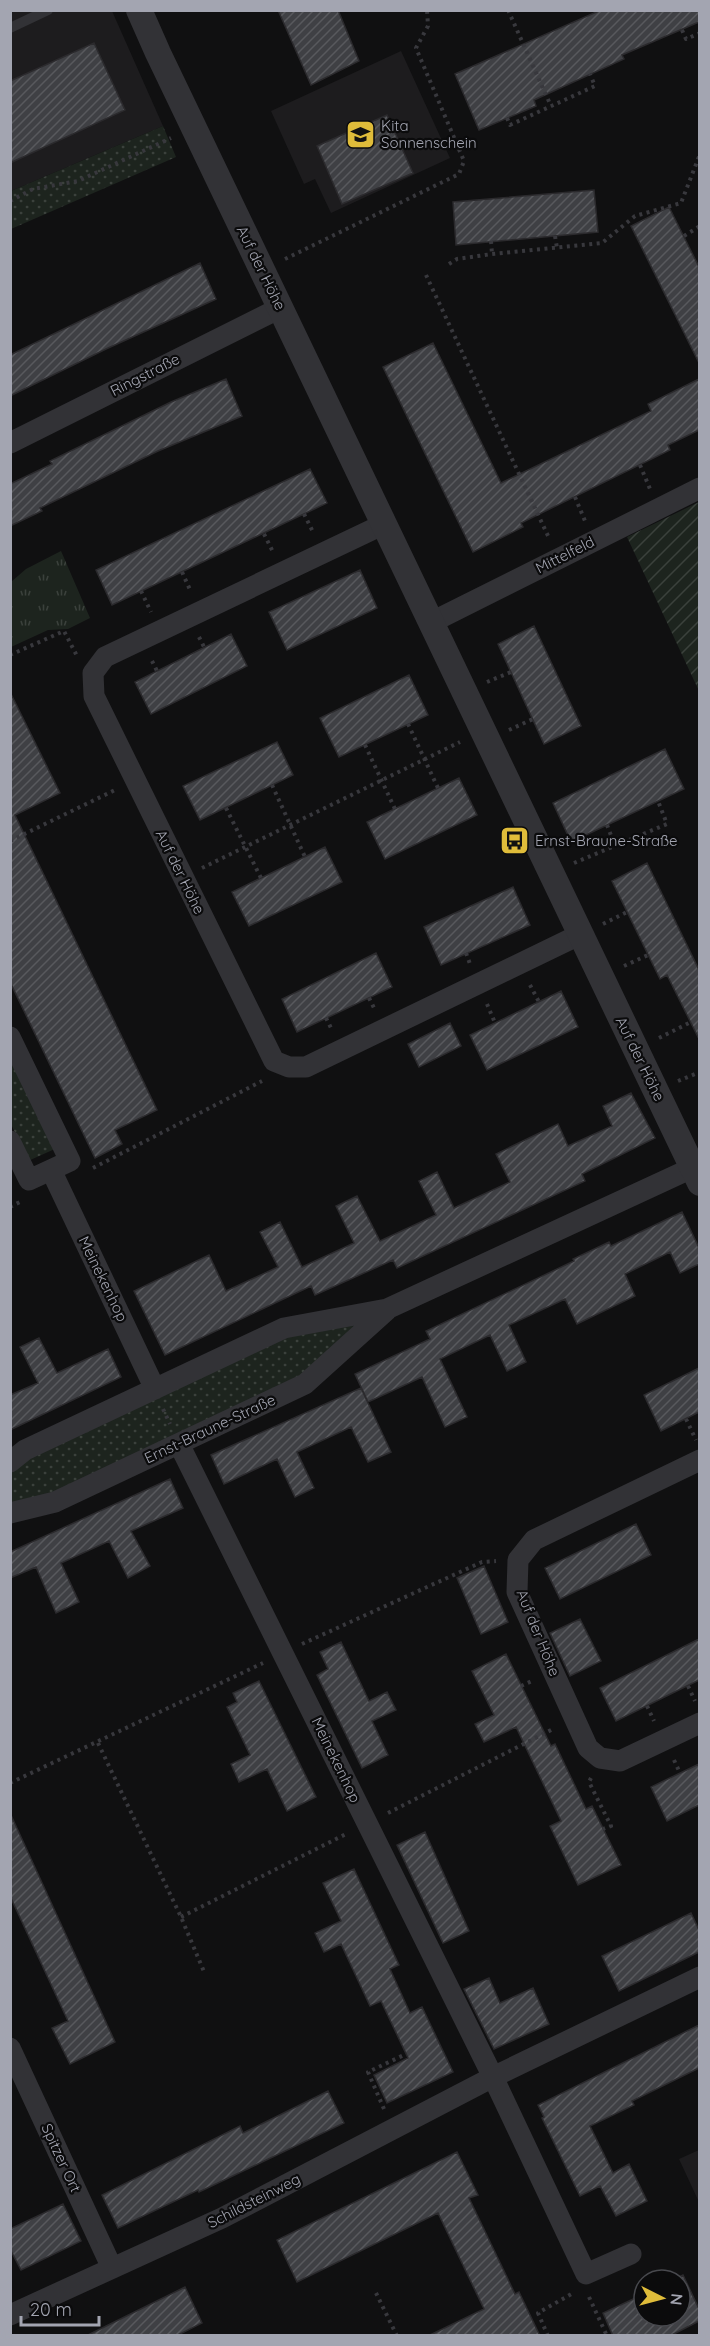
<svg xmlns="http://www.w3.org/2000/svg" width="710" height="2346" font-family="Quicksand,sans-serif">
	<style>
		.built { fill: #1d1c1e }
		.grass { fill: url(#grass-dots) }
		.park { fill: url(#park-tufts) }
		.garden { fill: url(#garden-furrows) }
		.building { fill: url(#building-hatch); stroke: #2b2a2d; stroke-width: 1.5 }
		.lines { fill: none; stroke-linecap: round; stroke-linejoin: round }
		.path { stroke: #38383d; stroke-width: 4; stroke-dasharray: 3 4.5; stroke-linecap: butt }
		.service { stroke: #323236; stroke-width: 10 }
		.minor { stroke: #323236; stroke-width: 21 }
		.tertiary { stroke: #323236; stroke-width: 26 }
		.labels { text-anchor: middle; stroke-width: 4.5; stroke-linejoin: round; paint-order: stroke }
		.poi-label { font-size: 15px; fill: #a3a5b1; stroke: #0b0b0c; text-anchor: start }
		.street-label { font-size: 15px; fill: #a3a5b1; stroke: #0b0b0c }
	</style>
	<defs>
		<pattern id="grass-dots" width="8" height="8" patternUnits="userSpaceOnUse" patternTransform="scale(1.5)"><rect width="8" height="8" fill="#1d241e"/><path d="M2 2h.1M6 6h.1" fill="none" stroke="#3b413c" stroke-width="1.8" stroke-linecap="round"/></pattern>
		<pattern id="park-tufts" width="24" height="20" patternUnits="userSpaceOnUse" patternTransform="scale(1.5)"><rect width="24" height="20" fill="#1d241e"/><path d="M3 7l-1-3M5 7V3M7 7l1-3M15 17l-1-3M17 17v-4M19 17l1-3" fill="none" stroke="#3b413c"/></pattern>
		<pattern id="garden-furrows" width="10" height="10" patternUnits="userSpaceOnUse" patternTransform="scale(1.5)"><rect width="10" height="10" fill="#1d241e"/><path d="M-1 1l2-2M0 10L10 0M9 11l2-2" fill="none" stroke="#3b413c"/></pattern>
		<pattern id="building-hatch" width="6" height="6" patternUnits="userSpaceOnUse" patternTransform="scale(1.5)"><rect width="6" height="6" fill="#3f4044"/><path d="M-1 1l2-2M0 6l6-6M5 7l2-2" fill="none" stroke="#58595d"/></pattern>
	</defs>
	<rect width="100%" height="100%" fill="#101011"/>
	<path class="built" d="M 11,11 L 112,11 L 163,126 L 11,191 Z
		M 401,51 L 450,158 L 331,213 L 315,179 L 304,184 L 271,111 Z
		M 699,2150 L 699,2202 L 679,2159 Z"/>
	<path class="grass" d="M 163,126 L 176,157 L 11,229 L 11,191 Z
		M 11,1050 L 57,1148 L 28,1161 L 11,1124 Z
		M 365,1321 L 297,1379 L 54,1495 L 11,1506 L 10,1473 L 28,1457 L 287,1336 Z"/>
	<path class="park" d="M 61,551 L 90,618 L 68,629 L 48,630 L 11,647 L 11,582 L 26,569 Z"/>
	<path class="garden" d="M 699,502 L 699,691 L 627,537 Z"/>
	<path class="building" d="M 278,10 L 338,10 L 359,61 L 311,85 Z
		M 601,10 L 699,10 L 699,22 L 622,55 L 624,59 L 534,100 L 536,106 L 479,130 L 455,74 Z
		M 94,43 L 125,110 L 10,163 L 10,81 Z
		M 387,115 L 413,173 L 342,204 L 317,146 Z
		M 594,190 L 598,232 L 456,245 L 453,202 Z
		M 669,207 L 699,267 L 699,363 L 631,226 Z
		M 200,263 L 216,299 L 106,349 L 10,396 L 10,355 Z
		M 433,343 L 501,483 L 651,411 L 648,404 L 699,379 L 699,430 L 668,445 L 670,450 L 521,523 L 523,527 L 473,552 L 383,367 Z
		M 226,379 L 242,416 L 158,451 L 40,508 L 42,511 L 10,526 L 10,484 L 52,464 L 50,461 L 171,402 Z
		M 310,469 L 327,503 L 112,605 L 96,570 Z
		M 360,570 L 377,608 L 287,650 L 269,612 Z
		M 534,626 L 581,726 L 544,744 L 498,644 Z
		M 231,634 L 247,666 L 151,714 L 135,682 Z
		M 409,675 L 428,715 L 339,757 L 320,718 Z
		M 10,692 L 60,793 L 15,815 L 157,1110 L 115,1130 L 122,1144 L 95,1158 L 10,982 Z
		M 277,742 L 293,775 L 200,820 L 183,786 Z
		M 665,749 L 684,789 L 571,842 L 553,803 Z
		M 459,778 L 477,815 L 385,859 L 367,822 Z
		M 325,847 L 342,882 L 249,926 L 232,892 Z
		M 647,863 L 699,970 L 699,1039 L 667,975 L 660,979 L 612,881 Z
		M 513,887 L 530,925 L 441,965 L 424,927 Z
		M 376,953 L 392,987 L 297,1032 L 282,999 Z
		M 561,991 L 578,1027 L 487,1070 L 470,1035 Z
		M 450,1023 L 461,1046 L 419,1067 L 408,1044 Z
		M 631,1093 L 655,1138 L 582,1174 L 585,1181 L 397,1268 L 393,1260 L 315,1295 L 311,1286 L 165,1355 L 134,1291 L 209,1255 L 226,1291 L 278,1267 L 260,1232 L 280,1222 L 302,1267 L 354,1243 L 336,1206 L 357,1196 L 380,1241 L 436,1215 L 419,1181 L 437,1172 L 454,1208 L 510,1182 L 496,1154 L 558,1124 L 568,1146 L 612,1126 L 603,1106 Z
		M 682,1212 L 699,1248 L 699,1264 L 680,1273 L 670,1252 L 625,1274 L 635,1296 L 577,1324 L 565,1299 L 509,1325 L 526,1362 L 507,1371 L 490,1335 L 440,1359 L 467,1417 L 445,1427 L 422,1377 L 368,1402 L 355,1374 L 430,1339 L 426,1331 L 574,1261 L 573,1259 L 609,1242 L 611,1246 Z
		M 39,1338 L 57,1373 L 108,1349 L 121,1377 L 10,1430 L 10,1395 L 38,1383 L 20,1347 Z
		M 699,1368 L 699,1412 L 661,1431 L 644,1395 Z
		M 361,1388 L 391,1452 L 368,1462 L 351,1427 L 297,1452 L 314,1488 L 295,1497 L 277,1459 L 224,1484 L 211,1455 Z
		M 170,1479 L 183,1508 L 131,1531 L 150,1566 L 128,1578 L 109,1541 L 61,1563 L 79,1602 L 56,1613 L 36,1567 L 10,1578 L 10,1552 Z
		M 636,1524 L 651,1555 L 560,1599 L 545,1568 Z
		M 484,1566 L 508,1622 L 481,1634 L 457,1578 Z
		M 580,1619 L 601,1661 L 570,1676 L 550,1633 Z
		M 699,1639 L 699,1680 L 616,1721 L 600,1688 Z
		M 341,1642 L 369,1701 L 387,1692 L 396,1710 L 372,1721 L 388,1755 L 362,1768 L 317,1675 L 328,1669 L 320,1652 Z
		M 506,1654 L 551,1746 L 555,1744 L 586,1809 L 592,1806 L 621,1865 L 578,1885 L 550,1826 L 561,1821 L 516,1727 L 484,1742 L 475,1724 L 494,1715 L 472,1671 Z
		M 259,1681 L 316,1797 L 287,1811 L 267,1769 L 239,1782 L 231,1764 L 250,1755 L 227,1707 L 237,1702 L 233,1693 Z
		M 699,1764 L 699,1805 L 667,1821 L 651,1787 Z
		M 10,1813 L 115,2042 L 70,2064 L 52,2028 L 68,2021 L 10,1896 Z
		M 425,1832 L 469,1931 L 443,1943 L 397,1845 Z
		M 354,1869 L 399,1965 L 390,1969 L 410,2013 L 422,2007 L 453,2072 L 387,2103 L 374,2075 L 408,2058 L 381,2001 L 370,2006 L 341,1944 L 324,1952 L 315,1933 L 341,1921 L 323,1883 Z
		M 691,1913 L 699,1930 L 699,1952 L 619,1991 L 602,1956 Z
		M 489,1978 L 500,2003 L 533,1988 L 549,2024 L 494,2049 L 464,1989 Z
		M 699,2025 L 699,2068 L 632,2101 L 634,2105 L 590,2126 L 613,2173 L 629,2164 L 647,2201 L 616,2216 L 600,2186 L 580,2196 L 542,2118 L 544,2117 L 538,2105 Z
		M 328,2091 L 344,2123 L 199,2192 L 198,2190 L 118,2228 L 102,2195 L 240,2126 L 243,2133 Z
		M 457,2152 L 478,2195 L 469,2198 L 515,2294 L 519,2292 L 540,2336 L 428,2336 L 484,2309 L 438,2213 L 297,2282 L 277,2240 Z
		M 63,2204 L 81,2241 L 21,2270 L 10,2249 L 10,2229 Z
		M 683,2275 L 699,2309 L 699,2321 L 670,2336 L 613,2336 L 603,2313 L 644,2294 L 644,2316 L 680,2316 L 680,2280 L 673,2280 Z
		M 185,2287 L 202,2323 L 176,2336 L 86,2336 Z"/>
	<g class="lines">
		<path class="path" d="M 508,10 L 551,106
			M 682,30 L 686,39 L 700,33
			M 507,118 L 510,125 L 595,86 L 590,74
			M 10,201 L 33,189 L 78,181 L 171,138
			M 555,236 L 557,248
			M 684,236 L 700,226
			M 491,241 L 492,254
			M 285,259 L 459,174 L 464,161 L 416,48 L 428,26 L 427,10
			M 449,264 L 457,259 L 492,254 L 602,243 L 635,216 L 681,203 L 700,154
			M 426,275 L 549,538
			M 640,465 L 650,489
			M 575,497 L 585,521
			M 304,514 L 313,532
			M 264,534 L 273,552
			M 182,572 L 191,592
			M 141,591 L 151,612
			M 199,637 L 204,647
			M 10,655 L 64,631 L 78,658
			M 152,661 L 157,671
			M 487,682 L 511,672
			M 408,724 L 438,788
			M 509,730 L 533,719
			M 365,745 L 395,809
			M 272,785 L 305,857
			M 226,808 L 261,878
			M 607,825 L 615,846
			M 10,841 L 115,790
			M 574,863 L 667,824 L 658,801
			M 202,868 L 460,742
			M 603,924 L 627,912
			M 466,953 L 470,964
			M 624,966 L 648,955
			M 530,985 L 539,1002
			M 369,998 L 374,1008
			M 487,1004 L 495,1023
			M 326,1018 L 331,1028
			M 659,1038 L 691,1022
			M 678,1081 L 700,1072
			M 93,1168 L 262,1081
			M 10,1207 L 20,1202
			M 163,1409 L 170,1424
			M 686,1419 L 696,1440
			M 302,1644 L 482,1562 L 496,1561
			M 521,1686 L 532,1681
			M 688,1686 L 695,1701
			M 647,1706 L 654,1721
			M 98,1743 L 181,1917 L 205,1974
			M 674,1760 L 680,1773
			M 591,1778 L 589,1782 L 611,1826 L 603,1829
			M 10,1783 L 263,1663
			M 388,1813 L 555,1728
			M 181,1917 L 346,1834
			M 384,2109 L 368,2072 L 406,2054
			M 376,2293 L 397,2336
			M 589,2297 L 607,2336
			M 548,2336 L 538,2313 L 573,2293"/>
		<path class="service" d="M 10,28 L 48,10"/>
		<path class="minor" d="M 10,443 L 280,308
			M 384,524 L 105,657 L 93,673 L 94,696 L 274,1061 L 289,1067 L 306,1067 L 581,934
			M 432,622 L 700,488
			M 10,1037 L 70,1161 L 29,1180 L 10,1141
			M 51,1170 L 155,1389
			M 179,1444 L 493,2077 L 586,2274 L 631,2254
			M 700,1460 L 534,1540 L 518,1560 L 517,1592 L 588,1748 L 600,1758 L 620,1761 L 700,1723
			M 10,1462 L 25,1450 L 284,1328 L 387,1309 L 692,1168
			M 10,1513 L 55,1502 L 305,1384 L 387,1310
			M 10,2048 L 112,2268
			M 10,2315 L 222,2218 L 493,2077 L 700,1977"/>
		<path class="tertiary" d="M 139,10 L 158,53 L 700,1183"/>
	</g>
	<defs>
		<symbol id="school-square" viewBox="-11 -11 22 22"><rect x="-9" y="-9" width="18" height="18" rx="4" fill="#dfbc3a" stroke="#0b0b0c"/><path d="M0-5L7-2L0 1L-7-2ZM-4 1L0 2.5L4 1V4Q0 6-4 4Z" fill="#111"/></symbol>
		<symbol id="bus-square" viewBox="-11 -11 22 22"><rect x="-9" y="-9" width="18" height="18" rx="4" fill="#dfbc3a" stroke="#0b0b0c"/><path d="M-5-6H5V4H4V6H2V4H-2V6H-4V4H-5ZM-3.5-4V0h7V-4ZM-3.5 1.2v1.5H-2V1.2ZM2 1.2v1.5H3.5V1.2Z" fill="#111"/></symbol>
	</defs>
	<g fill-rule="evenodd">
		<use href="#school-square" x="344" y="118" width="33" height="33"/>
		<use href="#bus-square" x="498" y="824" width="33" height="33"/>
	</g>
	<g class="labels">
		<g class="poi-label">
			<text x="381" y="131">Kita<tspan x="381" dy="17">Sonnenschein</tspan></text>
			<text x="535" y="846">Ernst-Braune-Straße</text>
		</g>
		<g class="street-label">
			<text transform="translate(261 268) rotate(64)" y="5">Auf der Höhe</text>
			<text transform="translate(145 375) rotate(-27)" y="5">Ringstraße</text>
			<text transform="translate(565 555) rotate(-27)" y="5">Mittelfeld</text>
			<text transform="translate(180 872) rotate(64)" y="5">Auf der Höhe</text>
			<text transform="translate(640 1059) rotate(64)" y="5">Auf der Höhe</text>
			<text transform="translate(103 1279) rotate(64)" y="5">Meinekenhop</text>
			<text transform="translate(210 1429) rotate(-25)" y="5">Ernst-Braune-Straße</text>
			<text transform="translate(538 1633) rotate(68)" y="5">Auf der Höhe</text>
			<text transform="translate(336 1760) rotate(64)" y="5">Meinekenhop</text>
			<text transform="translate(61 2158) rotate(65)" y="5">Spitzer Ort</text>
			<text transform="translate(254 2201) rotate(-27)" y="5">Schildsteinweg</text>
		</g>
	</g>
	<rect width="710" height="2346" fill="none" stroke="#a3a5b1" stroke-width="24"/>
	<g transform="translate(662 2298) rotate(96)"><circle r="28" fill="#0b0b0c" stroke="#48494e" stroke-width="1.5"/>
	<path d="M0-4.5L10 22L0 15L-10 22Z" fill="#dfbc3a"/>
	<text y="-9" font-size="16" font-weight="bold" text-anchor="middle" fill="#a3a5b1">N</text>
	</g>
	<path d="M21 2316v9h78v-9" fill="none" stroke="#a3a5b1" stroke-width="3"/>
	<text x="30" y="2316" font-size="18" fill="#a3a5b1" stroke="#0b0b0c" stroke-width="4.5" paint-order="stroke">20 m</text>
</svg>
